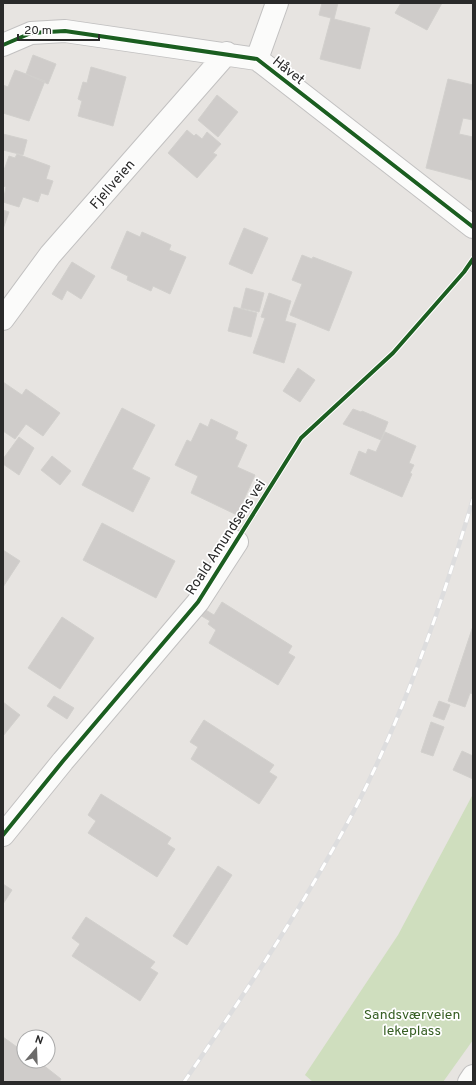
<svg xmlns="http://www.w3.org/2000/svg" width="476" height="1085" font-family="Overpass,sans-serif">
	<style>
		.green { fill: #cfdebe }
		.building { fill: #cfccca; stroke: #d2d0cd }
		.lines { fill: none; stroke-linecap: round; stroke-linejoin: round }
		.street-casing { stroke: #c2c1c1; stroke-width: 24 }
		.street { stroke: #fbfbfa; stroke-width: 22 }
		.rail-casing { stroke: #ddddde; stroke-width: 4.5 }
		.rail { stroke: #fff; stroke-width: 3; stroke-dasharray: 9; stroke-linecap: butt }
		.cycleway-casing { stroke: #fff; stroke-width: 6 }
		.cycleway { stroke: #1b5e20; stroke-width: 4 }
		.labels { text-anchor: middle; stroke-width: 3.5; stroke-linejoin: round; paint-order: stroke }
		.street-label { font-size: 14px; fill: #2a2a2a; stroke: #fff }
		.park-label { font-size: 14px; fill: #365e23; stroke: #fff }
	</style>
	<rect width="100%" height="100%" fill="#e7e4e1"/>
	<path class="green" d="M 473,794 L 473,1040 L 443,1082 L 313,1082 L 305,1075 L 398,935 Z"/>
	<path class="building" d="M 322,3 L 338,3 L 334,19 L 370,28 L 360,69 L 320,59 L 331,18 L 319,15 Z
		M 401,3 L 442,3 L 427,30 L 395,13 Z
		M 33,55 L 56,64 L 48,84 L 26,74 Z
		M 91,67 L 126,77 L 113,126 L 78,116 L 82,101 L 78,99 L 83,82 L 87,83 Z
		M 15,70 L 45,81 L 29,121 L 3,113 L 3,85 L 8,87 Z
		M 448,79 L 473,85 L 473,120 L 463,118 L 459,134 L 473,137 L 472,180 L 426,168 Z
		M 217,95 L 238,112 L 218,137 L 198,120 Z
		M 187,130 L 194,136 L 196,134 L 202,139 L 207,132 L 221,144 L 213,153 L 217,155 L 197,178 L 168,153 Z
		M 3,134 L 27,140 L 23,155 L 3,150 Z
		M 17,154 L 50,166 L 46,179 L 53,181 L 48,195 L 41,193 L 38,202 L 23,197 L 19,207 L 3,202 L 6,187 L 3,186 L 3,173 L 9,156 L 15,158 Z
		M 3,210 L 9,212 L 3,229 Z
		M 244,228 L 268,238 L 252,274 L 229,264 Z
		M 127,231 L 140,237 L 142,232 L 171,245 L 169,250 L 186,257 L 170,294 L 153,286 L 151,291 L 127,280 L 128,276 L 111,268 Z
		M 302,255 L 312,259 L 313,257 L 352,272 L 329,331 L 290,315 L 302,284 L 292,280 Z
		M 72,262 L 95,276 L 81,299 L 67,290 L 62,300 L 52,294 Z
		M 246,288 L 264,293 L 259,312 L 241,308 Z
		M 269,293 L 291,301 L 285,321 L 296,324 L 284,363 L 253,353 L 265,318 L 261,317 Z
		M 234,307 L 257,313 L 251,337 L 228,331 Z
		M 298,368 L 315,380 L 300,402 L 283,391 Z
		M 3,382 L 22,395 L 26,389 L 60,413 L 43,436 L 26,424 L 15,439 L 3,431 Z
		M 122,408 L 155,425 L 132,469 L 150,478 L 133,512 L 82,485 Z
		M 353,409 L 361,412 L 362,411 L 388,422 L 381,440 L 343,424 Z
		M 211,419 L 238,432 L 235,439 L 247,445 L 237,467 L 255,475 L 237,515 L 191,493 L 198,476 L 175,465 L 187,440 L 191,442 L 200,423 L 208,427 Z
		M 385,432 L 416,446 L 409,463 L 414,465 L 410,473 L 412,474 L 402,497 L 350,474 L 359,451 L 366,454 L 368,449 L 376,452 Z
		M 19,437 L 34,448 L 19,475 L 3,464 L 3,459 Z
		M 52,456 L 71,471 L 60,485 L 41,470 Z
		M 102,523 L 175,561 L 156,598 L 83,560 Z
		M 3,550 L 20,561 L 3,587 Z
		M 222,602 L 292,646 L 288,653 L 295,657 L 278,685 L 209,643 L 216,630 L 208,624 L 210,621 L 200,615 L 204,609 L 214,615 Z
		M 62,617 L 94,638 L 60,689 L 28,668 Z
		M 473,626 L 473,694 L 470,693 L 465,707 L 448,701 Z
		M 54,696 L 74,708 L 67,719 L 47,706 Z
		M 439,701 L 450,705 L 444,720 L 433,716 Z
		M 3,702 L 20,715 L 3,736 Z
		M 204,720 L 274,765 L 269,772 L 277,777 L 259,804 L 191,759 L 198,747 L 190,742 Z
		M 431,722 L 444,727 L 433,756 L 421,752 Z
		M 462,751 L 473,756 L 473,779 L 453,770 Z
		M 101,794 L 171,838 L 167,844 L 175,849 L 157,877 L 88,833 L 96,821 L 88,815 Z
		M 218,866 L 232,875 L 187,945 L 173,936 Z
		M 3,884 L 12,890 L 3,904 Z
		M 86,917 L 155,962 L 150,968 L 158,973 L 140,1001 L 72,956 L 80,944 L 72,938 Z
		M 3,1037 L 24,1052 L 24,1061 L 38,1061 L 61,1079 L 59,1082 L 3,1082 Z"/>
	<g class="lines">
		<defs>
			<path id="street" d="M 3,45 L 31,33 L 65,31 L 257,59 L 473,227
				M 257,59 L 277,3
				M 3,319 L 50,255 L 227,53
				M 3,835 L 63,761 L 198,602 L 237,542
				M 469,1082 L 473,1076"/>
		</defs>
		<use href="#street" class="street-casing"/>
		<use href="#street" class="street"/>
		<defs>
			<path id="rail" d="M 184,1082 C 246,992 307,901 358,803 C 407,706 442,603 473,499"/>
		</defs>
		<use href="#rail" class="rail-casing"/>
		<use href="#rail" class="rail"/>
		<defs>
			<path id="cycleway" d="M 3,45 L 31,33 L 65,31 L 257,59 L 473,227
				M 3,835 L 63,761 L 198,602 L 301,438 L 393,353 L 464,272 L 473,259"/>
		</defs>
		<use href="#cycleway" class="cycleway-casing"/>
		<use href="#cycleway" class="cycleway"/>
	</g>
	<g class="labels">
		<g class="street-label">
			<text transform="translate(289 70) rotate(38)" y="5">Håvet</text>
			<text transform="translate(112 184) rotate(-49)" y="5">Fjellveien</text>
			<text transform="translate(225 537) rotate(-57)" y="5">Roald Amundsens vei</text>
		</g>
		<g class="park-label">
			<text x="412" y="1019">Sandsværveien<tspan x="412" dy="16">lekeplass</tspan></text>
		</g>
	</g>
	<rect width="476" height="1085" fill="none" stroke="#2a2a2a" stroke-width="8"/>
	<g transform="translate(36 1049) rotate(19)"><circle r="19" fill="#ffffff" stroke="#aaaaaa"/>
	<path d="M0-3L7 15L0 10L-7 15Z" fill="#6c6b6a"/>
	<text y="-6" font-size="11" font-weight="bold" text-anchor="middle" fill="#2a2a2a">N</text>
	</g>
	<path d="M18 34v6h81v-6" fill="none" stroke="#2a2a2a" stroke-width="2"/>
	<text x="24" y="34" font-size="12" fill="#2a2a2a" stroke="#ffffff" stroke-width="3" paint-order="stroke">20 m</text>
</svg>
